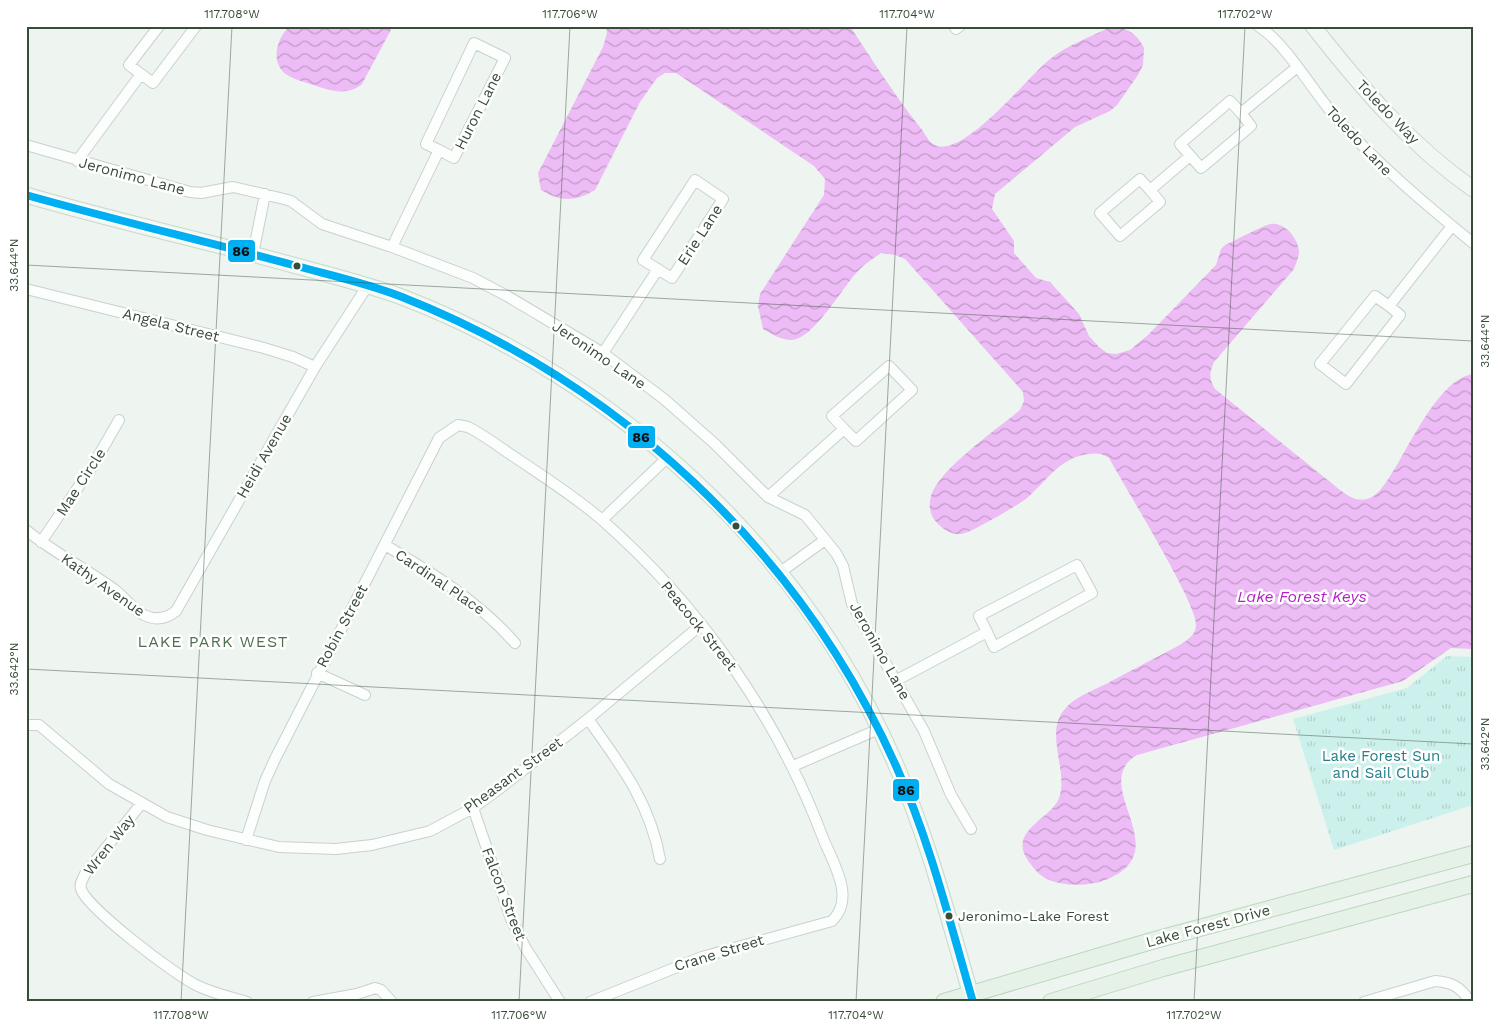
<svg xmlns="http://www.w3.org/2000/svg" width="1499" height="1028" font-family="'Work Sans',sans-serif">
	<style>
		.park { fill: url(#park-tufts) }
		.water { fill: url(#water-waves) }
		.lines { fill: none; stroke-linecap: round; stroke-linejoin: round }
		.street-casing { stroke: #cad1cb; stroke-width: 12 }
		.secondary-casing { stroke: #c8d9cb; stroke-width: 17 }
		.primary-casing { stroke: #b9d8be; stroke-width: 18 }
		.street { stroke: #fcfdfd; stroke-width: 10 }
		.secondary { stroke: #f1f7f2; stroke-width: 15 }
		.primary { stroke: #e6f2e7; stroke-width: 16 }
		.bus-1-casing { stroke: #fff; stroke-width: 11 }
		.bus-1 { stroke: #00aff2; stroke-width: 8 }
		.ticks { fill: none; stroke: #374c39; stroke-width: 1; stroke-opacity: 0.45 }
		.bus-dot { fill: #374c39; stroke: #fff; stroke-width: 2 }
		.labels { text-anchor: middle; stroke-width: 5; stroke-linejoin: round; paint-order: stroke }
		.bus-label { font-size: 14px; fill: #374c39; stroke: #fff; text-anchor: start }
		.street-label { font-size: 15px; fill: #374c39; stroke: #fff }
		.park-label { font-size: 15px; fill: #237f86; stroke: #fff }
		.water-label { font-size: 16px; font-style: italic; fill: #b223c6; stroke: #fff }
		.neighbourhood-label { font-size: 16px; letter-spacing: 1px; fill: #4d704f; stroke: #fff }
		.line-badge { stroke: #fff; stroke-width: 2 }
		.pale-badge-label { font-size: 14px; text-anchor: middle; font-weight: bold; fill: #111 }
		.neatline { fill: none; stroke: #374c39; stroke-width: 2 }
		.ticks-label { font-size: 12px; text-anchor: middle; fill: #374c39 }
	</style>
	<defs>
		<pattern id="park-tufts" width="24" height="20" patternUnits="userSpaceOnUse" patternTransform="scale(1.25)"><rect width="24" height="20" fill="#ccf1ec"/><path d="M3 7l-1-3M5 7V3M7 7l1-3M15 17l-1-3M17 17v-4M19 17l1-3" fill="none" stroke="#b0d0cb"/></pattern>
		<pattern id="water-waves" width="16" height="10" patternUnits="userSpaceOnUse" patternTransform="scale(1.25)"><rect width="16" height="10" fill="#edbbf5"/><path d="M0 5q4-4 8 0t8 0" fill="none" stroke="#c19ac7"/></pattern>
	</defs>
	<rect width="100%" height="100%" fill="#eef4ef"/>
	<path class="park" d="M 1447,656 L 1473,657 L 1473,805 L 1334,850 L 1293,719 L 1407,688 Z"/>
	<path class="water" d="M 290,26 L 393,26 L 362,84 C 345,98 326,89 307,83 C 301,81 294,79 289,76 C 269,65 276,38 290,26 Z
		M 606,26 L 850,26 C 872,60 894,94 919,126 C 924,131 927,140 933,144 C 961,163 1029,75 1050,59 C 1069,44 1089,38 1110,27 C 1125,26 1138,34 1144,48 L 1143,65 L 1138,75 L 1117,105 L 1110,111 L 1075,127 L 995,194 L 992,209 L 1014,241 L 1014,253 L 1036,278 L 1050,282 L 1079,314 L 1089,336 L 1099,347 L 1107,353 L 1116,354 L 1130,350 L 1148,335 L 1216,265 L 1221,249 L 1225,245 C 1235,241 1263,225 1271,224 C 1284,222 1298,238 1299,251 C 1299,257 1296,263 1294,269 L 1214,362 C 1209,373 1209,379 1215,389 L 1340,490 C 1348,496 1357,502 1367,499 C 1377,497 1383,486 1389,478 C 1408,450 1438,379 1473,374 L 1473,649 L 1451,648 L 1403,681 L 1137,755 C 1087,785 1178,849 1108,879 C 1091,886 1066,887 1049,880 C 1040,876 1034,869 1029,862 C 1005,829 1055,819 1060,795 C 1067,768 1045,733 1064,710 C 1074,697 1092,691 1106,684 C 1130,671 1155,658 1180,645 C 1187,640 1196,635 1196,625 C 1198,605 1123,484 1109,458 C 1098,449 1077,455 1066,462 C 1052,470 1040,487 1027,498 C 1020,504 969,534 961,534 C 952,535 944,530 938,524 C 930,516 928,507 931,496 C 939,469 997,429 1020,410 L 1024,401 L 1023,392 L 905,259 L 895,255 L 881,253 C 874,258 866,263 860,269 C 844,284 814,340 791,340 C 781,340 772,334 763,329 L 758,306 L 760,294 L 824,195 L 825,179 L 814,166 L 676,73 L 665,73 L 657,78 L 640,102 L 595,190 C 575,202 561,202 541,190 L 538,173 L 603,47 L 607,33 Z"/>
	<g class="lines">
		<defs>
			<path id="street" d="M 954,26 L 956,29 L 960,26
				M 1258,26 C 1287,44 1313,92 1337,119 C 1379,165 1425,204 1473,243
				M 141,74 L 129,65 L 159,26
				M 1241,113 L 1251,126 L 1201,168 L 1180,144 L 1230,101 L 1241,113 L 1296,68
				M 26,145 L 190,192 L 201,193 L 233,187 L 284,199 L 291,201 L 322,224 L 392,247 L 473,278 L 507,296 L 603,353 L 664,399 L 715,444 L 768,497 L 805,515 L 836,553 L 843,566 L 852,604 L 924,731 L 951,795 L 971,829
				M 77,161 L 141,74 L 153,83 L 196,26
				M 695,180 L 723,199 L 672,278 L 643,260 Z
				M 1150,190 L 1160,202 L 1120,236 L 1100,213 L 1140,179 L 1150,190 L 1190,156
				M 392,247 L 439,150 L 426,144 L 474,43 L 505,58 L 454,158 L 439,150
				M 253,254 L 265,194
				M 26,289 L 264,348 L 293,357 L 315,367
				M 1389,306 L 1375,296 L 1320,364 L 1346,384 L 1400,315 L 1389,306 L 1452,226
				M 603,353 L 658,269
				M 768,497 L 844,429 L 832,416 L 889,366 L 912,390 L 856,441 L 844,429
				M 602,520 L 668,457
				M 26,530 C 54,553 87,569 115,590 C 126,598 132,610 144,615 C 156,621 166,619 176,611 L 315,367 L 368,285
				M 41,542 L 92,467 L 119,420
				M 385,545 C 432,573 478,601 515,643
				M 779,573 L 825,540
				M 317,673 L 365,695
				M 897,680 L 987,632 L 979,616 L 1077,565 L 1092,593 L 994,647 L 987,632
				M 588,719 C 621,765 650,803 660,859
				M 26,725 L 39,725 L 109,784 L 167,817 L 207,830 L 279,847 L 336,849 L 372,845 L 430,831 L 473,808 L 499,789 L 588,719 L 701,625
				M 793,766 L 879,729
				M 141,804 L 85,874 C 83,879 79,883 81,889 C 87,908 175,975 196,985 C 212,993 230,997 247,1002
				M 473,808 L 511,919 L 525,947 L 560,1002
				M 246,840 L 265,781 L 275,759 L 439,438 L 458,425 L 468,427 C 486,436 502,449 519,460 C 547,479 577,498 602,520 C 700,606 777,716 823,838 C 833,863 856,898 832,921 L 702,957 L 590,1002
				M 313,1002 L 357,994 L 375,988 L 381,990 L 392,1002
				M 1364,1002 L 1435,981 C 1452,982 1461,987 1470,1002"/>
			<path id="secondary" d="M 1313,26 C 1360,86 1410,145 1473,189
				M 26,195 C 114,221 204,240 293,265 C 329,275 366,284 402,297 C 618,380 805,552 896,765 C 930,844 949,921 973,1002"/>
			<path id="primary" d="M 944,1002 L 1155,940 L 1473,854
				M 1051,1002 L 1163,968 L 1473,884"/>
		</defs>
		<use href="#street" class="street-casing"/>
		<use href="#secondary" class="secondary-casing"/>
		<use href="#primary" class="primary-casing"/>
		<use href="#street" class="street"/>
		<use href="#secondary" class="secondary"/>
		<use href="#primary" class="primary"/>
		<defs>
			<path id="bus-1" d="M 26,195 C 115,220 204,241 293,265 C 329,275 367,283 402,297 C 620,383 800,551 896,766 C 930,841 950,923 973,1002"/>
		</defs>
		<use href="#bus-1" class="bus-1-casing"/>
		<use href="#bus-1" class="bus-1"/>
	</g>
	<path class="ticks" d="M 26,265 L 1473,341M 26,669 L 1473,744M 181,1002 L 232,26M 519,1002 L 570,26M 856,1002 L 907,26M 1194,1002 L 1245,26"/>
	<g class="bus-dot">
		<circle cx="297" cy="266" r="4.5"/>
		<circle cx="736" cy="526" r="4.5"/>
		<circle cx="949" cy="916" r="4.5"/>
	</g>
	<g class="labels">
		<g class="bus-label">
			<text x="958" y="921">Jeronimo-Lake Forest</text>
		</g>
		<g class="street-label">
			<text transform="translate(478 111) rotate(-63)" y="5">Huron Lane</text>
			<text transform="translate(1388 112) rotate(46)" y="5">Toledo Way</text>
			<text transform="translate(1359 141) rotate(47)" y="5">Toledo Lane</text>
			<text transform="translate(132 176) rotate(15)" y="5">Jeronimo Lane</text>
			<text transform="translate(700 235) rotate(-57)" y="5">Erie Lane</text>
			<text transform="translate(171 325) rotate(14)" y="5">Angela Street</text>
			<text transform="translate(599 355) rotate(34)" y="5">Jeronimo Lane</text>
			<text transform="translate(264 456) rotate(-60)" y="5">Heidi Avenue</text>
			<text transform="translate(81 482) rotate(-57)" y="5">Mae Circle</text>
			<text transform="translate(440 582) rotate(34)" y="5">Cardinal Place</text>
			<text transform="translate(103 585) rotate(35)" y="5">Kathy Avenue</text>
			<text transform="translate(342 626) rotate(-62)" y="5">Robin Street</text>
			<text transform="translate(699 626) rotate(51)" y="5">Peacock Street</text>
			<text transform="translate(880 651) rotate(61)" y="5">Jeronimo Lane</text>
			<text transform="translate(513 775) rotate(-36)" y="5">Pheasant Street</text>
			<text transform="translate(109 845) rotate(-52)" y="5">Wren Way</text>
			<text transform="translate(504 894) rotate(69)" y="5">Falcon Street</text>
			<text transform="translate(1208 926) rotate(-15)" y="5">Lake Forest Drive</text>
			<text transform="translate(719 953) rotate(-17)" y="5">Crane Street</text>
		</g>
		<g class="park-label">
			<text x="1381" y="761">Lake Forest Sun<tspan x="1381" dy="17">and Sail Club</tspan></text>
		</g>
		<g class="water-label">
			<text x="1302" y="602">Lake Forest Keys</text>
		</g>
		<g class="neighbourhood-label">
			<text x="213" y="647">LAKE PARK WEST</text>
		</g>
	</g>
	<g class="line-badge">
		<rect x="227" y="239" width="29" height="24" rx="5" fill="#00aff2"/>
		<rect x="627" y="425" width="29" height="24" rx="5" fill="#00aff2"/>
		<rect x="892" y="778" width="28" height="24" rx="5" fill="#00aff2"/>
	</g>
	<g class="pale-badge-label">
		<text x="241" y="256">86</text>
		<text x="641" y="442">86</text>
		<text x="906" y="795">86</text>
	</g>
	<rect width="1499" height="1028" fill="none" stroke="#ffffff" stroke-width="55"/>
	<rect x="28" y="28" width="1444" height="972" class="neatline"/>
	<g class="ticks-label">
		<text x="232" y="18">117.708°W</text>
		<text x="570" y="18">117.706°W</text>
		<text x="907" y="18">117.704°W</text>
		<text x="1245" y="18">117.702°W</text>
		<text transform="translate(14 265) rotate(-90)" y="4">33.644°N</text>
		<text transform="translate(1485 341) rotate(-90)" y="4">33.644°N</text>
		<text transform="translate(14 669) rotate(-90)" y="4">33.642°N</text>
		<text transform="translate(1485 744) rotate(-90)" y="4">33.642°N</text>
		<text x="181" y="1019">117.708°W</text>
		<text x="519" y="1019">117.706°W</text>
		<text x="856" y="1019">117.704°W</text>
		<text x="1194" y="1019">117.702°W</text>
	</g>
</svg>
